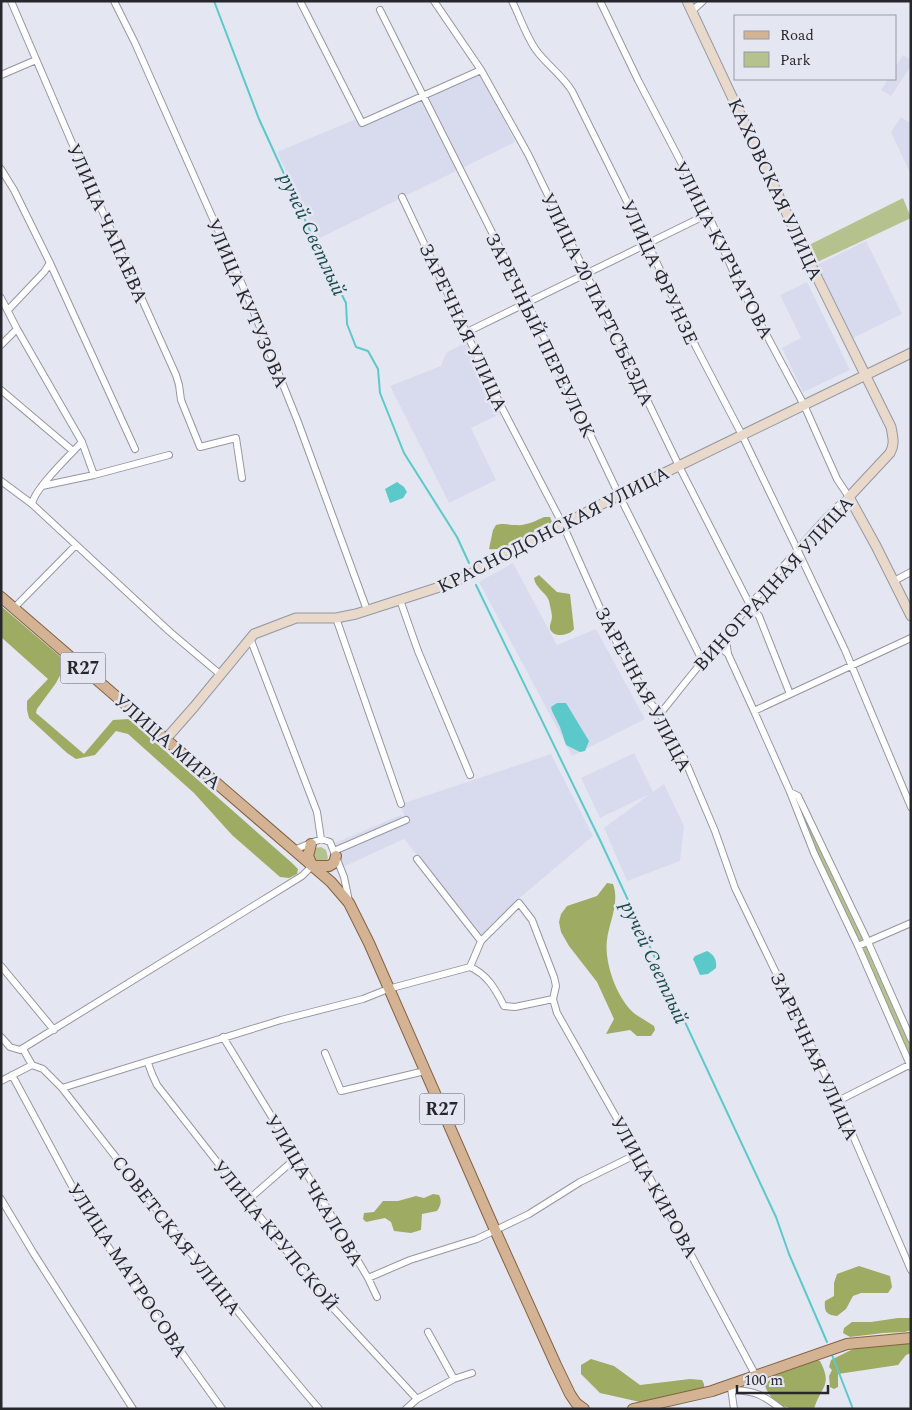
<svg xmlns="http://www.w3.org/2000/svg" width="912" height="1410" font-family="Spectral,serif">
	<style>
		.built { fill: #d8dbee }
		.green { fill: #b6c28d }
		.forest { fill: #9dac62 }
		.water { fill: #5bc9c9 }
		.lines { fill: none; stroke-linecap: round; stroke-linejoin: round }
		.stream { stroke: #5bc9c9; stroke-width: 2 }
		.street-casing { stroke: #9497a1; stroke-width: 8 }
		.secondary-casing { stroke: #9497a1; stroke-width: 11 }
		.primary-casing { stroke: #846141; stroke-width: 12 }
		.street { stroke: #fff; stroke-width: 6 }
		.secondary { stroke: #e9d9ca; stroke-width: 9 }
		.primary { stroke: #d4b394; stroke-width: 10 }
		.labels { text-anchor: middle; stroke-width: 5; stroke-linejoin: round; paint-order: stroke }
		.shield { fill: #e4e7f2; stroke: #5f6167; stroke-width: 1 }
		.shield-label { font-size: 18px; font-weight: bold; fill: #26272c }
		.street-label { font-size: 19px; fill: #26272c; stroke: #e4e7f2 }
		.water-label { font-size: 20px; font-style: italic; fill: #1a4b4b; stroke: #e4e7f2 }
	</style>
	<rect width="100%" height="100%" fill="#e4e7f2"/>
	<path class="built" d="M 903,55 L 911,60 L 911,66 L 891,96 L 881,90 L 888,79 L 896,79 L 896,66 Z
		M 480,72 L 515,142 L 318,239 L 277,152 L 359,118 L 361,123 Z
		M 901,117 L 911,124 L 911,175 L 891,132 Z
		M 866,241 L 902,314 L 853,338 L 817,265 Z
		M 807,282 L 850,370 L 803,392 L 782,348 L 801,338 L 780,295 Z
		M 466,342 L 500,414 L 471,428 L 496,480 L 449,503 L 390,386 L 441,366 L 446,353 Z
		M 513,563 L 557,645 L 596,629 L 645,719 L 572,756 L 479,582 Z
		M 634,753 L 653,792 L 664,784 L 684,826 L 680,861 L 627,881 L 604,828 L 650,794 L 600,818 L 581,778 Z
		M 551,754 L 593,836 L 516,901 L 482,935 L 404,839 L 343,867 L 335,843 L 401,815 L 405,819 L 401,804 Z"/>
	<path class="green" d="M 903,198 L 911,218 L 811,265 L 803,248 Z
		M 790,792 L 798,796 L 911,1039 L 911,1067 Z
		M 321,847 L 326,850 L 328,858 L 325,863 L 317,865 L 311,853 L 315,848 Z"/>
	<path class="forest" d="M 544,517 L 550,517 L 552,522 C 538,532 506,552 489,549 L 493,530 L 496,525 C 504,523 509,525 516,525 C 526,526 535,521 544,517 Z
		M 539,575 L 557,592 L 570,594 L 574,629 C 570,635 554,639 550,629 C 549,625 552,621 552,617 C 552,613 550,606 549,601 C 546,592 535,588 534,578 Z
		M 1,606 L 63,659 L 66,664 L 56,683 L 37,709 L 36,713 L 84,754 L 113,720 L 129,719 L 292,863 L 298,869 L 297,874 L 289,878 L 280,877 L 232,835 L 194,793 L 128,734 L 116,731 L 95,755 L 76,759 L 67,753 L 29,718 L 27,710 L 27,701 L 48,679 L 1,637 Z
		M 607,883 L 613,884 C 620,903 609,922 607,940 C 604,963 617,999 635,1014 C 641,1018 648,1022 654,1026 L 655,1030 L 651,1036 L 637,1036 L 630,1030 L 606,1034 L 614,1019 L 597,982 L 569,946 L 561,932 L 559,922 L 561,914 L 567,906 L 597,896 Z
		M 433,1194 L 439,1195 C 442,1201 441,1205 437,1211 L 422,1214 L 421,1230 L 411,1233 L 394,1231 L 391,1222 L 385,1218 L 366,1222 L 363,1219 L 364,1213 L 374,1212 L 383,1201 L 398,1201 L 416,1196 L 424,1198 Z
		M 859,1266 L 890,1276 L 892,1287 L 888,1293 L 861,1293 L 853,1296 L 846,1309 L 837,1316 C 826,1315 824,1311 825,1301 L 834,1296 L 834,1283 L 837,1274 Z
		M 898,1318 L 910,1318 L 911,1330 L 905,1332 L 883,1333 L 850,1337 L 843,1333 L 844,1328 L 852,1322 L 871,1322 Z
		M 911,1341 L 911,1353 L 906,1355 L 898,1365 L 838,1374 L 838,1387 L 834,1389 L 830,1387 L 829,1376 L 832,1370 L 829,1367 L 831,1360 L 859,1346 Z
		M 591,1359 L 614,1366 L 640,1385 L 690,1379 L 702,1380 L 704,1384 L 704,1389 L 640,1402 L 600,1393 L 581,1374 L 581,1365 Z
		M 815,1359 L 820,1361 C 833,1386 821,1386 814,1409 C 790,1409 775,1410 765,1386 C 775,1369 797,1365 815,1359 Z"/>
	<path class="water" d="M 397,482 L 404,487 L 407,492 L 403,498 L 390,503 L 385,489 Z
		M 557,703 L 566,703 L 589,741 L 585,751 L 580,752 L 566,745 L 560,727 L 552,711 L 551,707 Z
		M 707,951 C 714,955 717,959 716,968 L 708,974 L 700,975 L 693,959 L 695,956 Z"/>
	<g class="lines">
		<path class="stream" d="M 214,1 L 259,119 L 316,244 L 346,303 L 347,324 L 356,347 L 368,351 L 378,369 L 380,393 L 404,453 L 457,537 L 469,563
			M 476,585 L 600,840 L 776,1217 L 789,1254 L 827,1342
			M 832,1355 L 853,1409"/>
		<defs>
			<path id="street" d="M 11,1 L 78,157 L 176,375 L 179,385 L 181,400 L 200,447 L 236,438 L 242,478
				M 114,1 L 135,43 L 249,300 L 298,422 L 367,610
				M 300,1 L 362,123 L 481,70
				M 434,1 L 481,70 L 528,154 L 679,466 L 750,605 L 759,616 L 790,694
				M 512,1 C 520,17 526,36 536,50 C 547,65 562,75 572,91 L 648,244 L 696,347 L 742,435 L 798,551 L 845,650 L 911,807
				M 600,1 L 638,80 L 708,214 L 737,280 L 804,405 L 837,479 L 849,497 C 826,514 807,540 788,561 C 744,611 701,662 660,714
				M 380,10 L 527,302 L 619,495 L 702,660
				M 692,11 L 703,1
				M 1,75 L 36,60
				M 1,169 L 14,190 L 50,263 L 135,449
				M 402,197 L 501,406 L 563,525 L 608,626 L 649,701 L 660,714 L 681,751 L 715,831 L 735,888 L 838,1101 L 911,1270
				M 1,298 L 17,329 L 82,442 L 94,475
				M 8,310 L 44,272 L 50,263
				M 465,333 L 708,214
				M 1,345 L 17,329
				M 1,390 L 73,451
				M 1,481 L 32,504 L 170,632 L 221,675
				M 42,486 L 94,475 L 169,455
				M 32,504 C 35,488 70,455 82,442
				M 894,581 L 911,572
				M 400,600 L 418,651 L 470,775
				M 14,608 L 76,545
				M 336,618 L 401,804
				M 728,633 L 726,639 L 728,654
				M 250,638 L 317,812 L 321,839
				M 717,644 L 728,654 L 754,711 L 790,792 L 814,853 L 858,946 L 911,1067
				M 754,711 L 911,638
				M 790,792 L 798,796 L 868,942 L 911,1039
				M 294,850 L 321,839 L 330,842 L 344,877 L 349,901
				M 334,851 L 406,820
				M 417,859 L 481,941
				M 858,946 L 911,923
				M 1,966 L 54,1030
				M 470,967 L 481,941 L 519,903 L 532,920 L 554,977 L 556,986 L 553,999 L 557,1013 L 637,1154 L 756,1376
				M 1,1037 L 10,1047 L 20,1050 L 302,876 L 312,866
				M 223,1037 L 311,1181 L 368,1278 L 410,1260 L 477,1239 L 529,1214 L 580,1182 L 637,1154
				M 23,1049 L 32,1065
				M 325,1053 L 341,1091 L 425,1071
				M 148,1063 L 152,1074 L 157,1085 L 321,1295 L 417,1399 L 406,1409
				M 32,1065 L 43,1069 L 62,1088 C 146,1196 230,1305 319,1409
				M 12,1075 L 88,1216 L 136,1289 L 222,1409
				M 1,1081 L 32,1065
				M 62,1088 L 281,1020 L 363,999 L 388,989 L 470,967 C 487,974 496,990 504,1006 L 515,1007 L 553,999
				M 838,1101 L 911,1064
				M 1,1199 L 34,1254 L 133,1409
				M 248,1200 L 296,1158
				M 368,1278 L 377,1297
				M 428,1332 L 454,1379
				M 731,1388 L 734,1409
				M 733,1390 C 756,1391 763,1395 781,1409
				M 417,1399 L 454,1379 L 472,1373"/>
			<path id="secondary" d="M 687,1 L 811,265 L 891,427 C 893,438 895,444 890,453 L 849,497 L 876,546 L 911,616
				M 165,740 L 194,707 L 254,634 L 296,618 L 336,618 L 356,614 L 455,582 L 619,495 L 911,353"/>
			<path id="primary" d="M 1,597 L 331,882 L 349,903 L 369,943 L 495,1230 L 556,1365 L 570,1394 L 576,1403 L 584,1409
				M 311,844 L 308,856 L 312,865
				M 312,866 L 329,866 L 334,863 L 336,856
				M 633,1409 L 712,1391 L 847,1344 L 911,1338"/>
		</defs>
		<use href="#street" class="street-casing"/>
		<use href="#secondary" class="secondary-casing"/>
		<use href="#primary" class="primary-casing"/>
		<use href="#street" class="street"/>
		<use href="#secondary" class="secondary"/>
		<use href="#primary" class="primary"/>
	</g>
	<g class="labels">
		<g class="shield">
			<rect x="60.5" y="652.5" width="45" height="31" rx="4"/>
			<rect x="419.5" y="1093.5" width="45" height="31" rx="4"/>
		</g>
		<g class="shield-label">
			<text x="83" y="674">R27</text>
			<text x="442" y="1115">R27</text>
		</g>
		<g class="street-label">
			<text transform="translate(776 189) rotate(65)" y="7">КАХОВСКАЯ УЛИЦА</text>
			<text transform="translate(108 223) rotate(66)" y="7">УЛИЦА ЧАПАЕВА</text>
			<text transform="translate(724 250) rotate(63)" y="7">УЛИЦА КУРЧАТОВА</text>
			<text transform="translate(660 272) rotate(65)" y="7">УЛИЦА ФРУНЗЕ</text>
			<text transform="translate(598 299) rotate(64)" y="7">УЛИЦА 20 ПАРТСЪЕЗДА</text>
			<text transform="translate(248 303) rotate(67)" y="7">УЛИЦА КУТУЗОВА</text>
			<text transform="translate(464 327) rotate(65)" y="7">ЗАРЕЧНАЯ УЛИЦА</text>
			<text transform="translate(541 335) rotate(64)" y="7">ЗАРЕЧНЫЙ ПЕРЕУЛОК</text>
			<text transform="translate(553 529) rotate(-27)" y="7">КРАСНОДОНСКАЯ УЛИЦА</text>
			<text transform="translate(773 583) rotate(-48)" y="7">ВИНОГРАДНАЯ УЛИЦА</text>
			<text transform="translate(644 689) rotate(62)" y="7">ЗАРЕЧНАЯ УЛИЦА</text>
			<text transform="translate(168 741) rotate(41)" y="7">УЛИЦА МИРА</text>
			<text transform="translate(815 1056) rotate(65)" y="7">ЗАРЕЧНАЯ УЛИЦА</text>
			<text transform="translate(655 1187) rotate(61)" y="7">УЛИЦА КИРОВА</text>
			<text transform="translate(315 1190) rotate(59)" y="7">УЛИЦА ЧКАЛОВА</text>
			<text transform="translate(177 1235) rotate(52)" y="7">СОВЕТСКАЯ УЛИЦА</text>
			<text transform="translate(276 1235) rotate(51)" y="7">УЛИЦА КРУПСКОЙ</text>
			<text transform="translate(128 1270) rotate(57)" y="7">УЛИЦА МАТРОСОВА</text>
		</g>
		<g class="water-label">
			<text transform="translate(313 234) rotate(65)" y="7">ручей Светлый</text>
			<text transform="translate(655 962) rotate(65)" y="7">ручей Светлый</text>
		</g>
	</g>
	<rect width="912" height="1410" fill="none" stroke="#26272c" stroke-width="5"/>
	<rect x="734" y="15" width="162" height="65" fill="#e4e7f2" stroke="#989aa3"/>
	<rect x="744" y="31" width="25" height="8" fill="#d4b394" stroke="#989aa3"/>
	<text x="780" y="40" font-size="15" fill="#26272c">Road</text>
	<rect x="744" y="52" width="25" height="15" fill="#b6c28d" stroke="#989aa3"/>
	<text x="780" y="65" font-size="15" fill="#26272c">Park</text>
	<path d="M737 1385v8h91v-8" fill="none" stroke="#26272c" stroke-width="2.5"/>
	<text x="744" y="1385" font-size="15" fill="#26272c" stroke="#e4e7f2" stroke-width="4" paint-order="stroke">100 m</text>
</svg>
